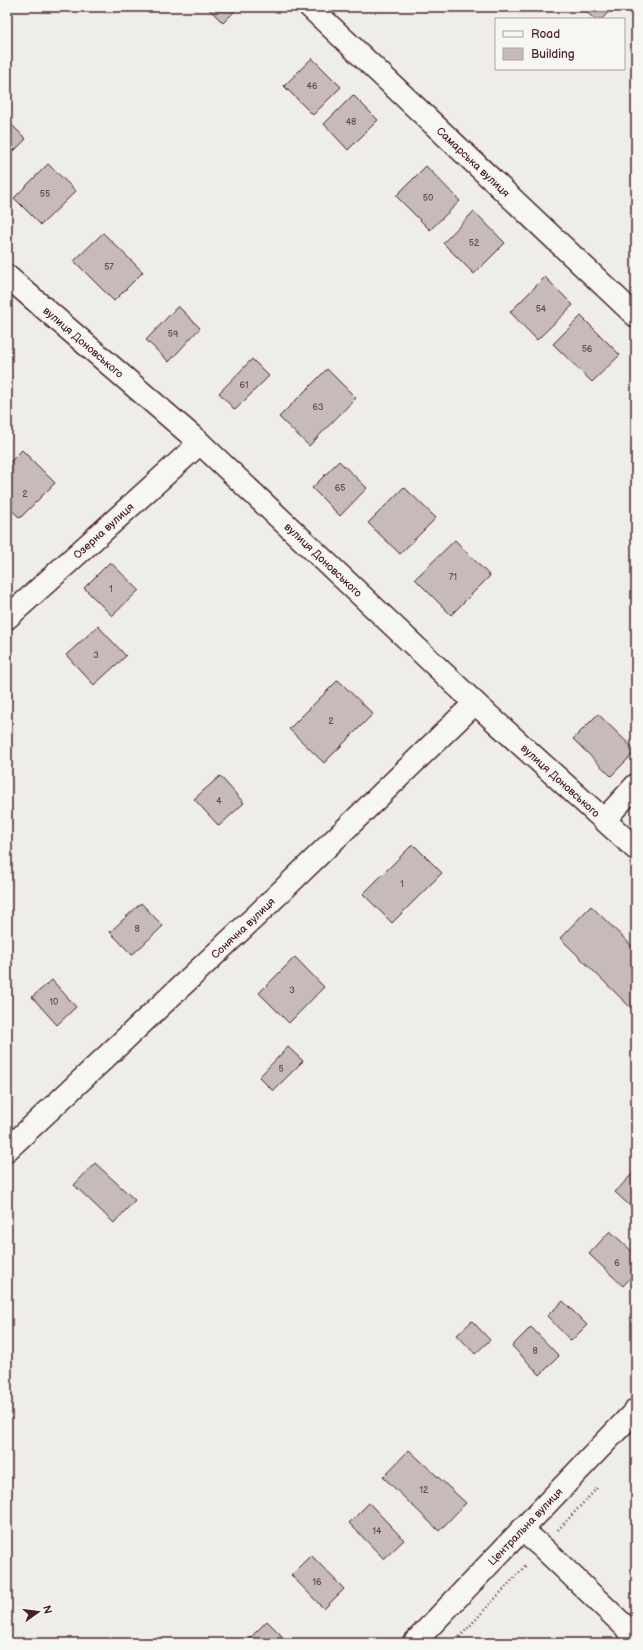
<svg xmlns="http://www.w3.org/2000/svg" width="643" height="1650" font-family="'Balsamiq Sans',sans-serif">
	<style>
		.building { fill: #c6babb; stroke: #4a1f2b }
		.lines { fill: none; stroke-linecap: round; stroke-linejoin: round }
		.minor-casing { stroke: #4a1f2b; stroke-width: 25 }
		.major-casing { stroke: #4a1f2b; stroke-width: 25 }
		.path { stroke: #4a1f2b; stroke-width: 2.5; stroke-dasharray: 1 3; stroke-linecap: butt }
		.minor { stroke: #f6f6f2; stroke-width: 22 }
		.major { stroke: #f6f6f2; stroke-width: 22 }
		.labels { text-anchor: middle; stroke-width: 3.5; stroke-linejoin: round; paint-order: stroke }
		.number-label { font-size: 9px; fill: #69464f }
		.street-label { font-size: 11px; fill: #4a1f2b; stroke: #f6f6f2 }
	</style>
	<rect width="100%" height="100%" fill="#efedea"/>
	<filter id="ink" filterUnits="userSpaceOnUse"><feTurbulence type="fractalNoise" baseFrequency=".025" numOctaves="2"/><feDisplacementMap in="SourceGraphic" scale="8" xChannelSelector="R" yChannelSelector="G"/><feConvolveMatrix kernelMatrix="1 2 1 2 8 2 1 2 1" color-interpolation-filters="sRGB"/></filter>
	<g filter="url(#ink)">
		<path class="building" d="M 207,7 L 239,7 L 223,23 Z
			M 582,7 L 613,7 L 602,19 L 594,19 Z
			M 312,58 L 341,87 L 313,115 L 284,86 Z
			M 353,95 L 378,120 L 348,150 L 324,124 Z
			M 7,120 L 26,139 L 7,158 Z
			M 48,164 L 76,191 L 41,225 L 14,198 Z
			M 426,166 L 460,201 L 430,230 L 396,196 Z
			M 474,211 L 505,243 L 474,274 L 443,243 Z
			M 103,233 L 143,272 L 114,301 L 74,261 Z
			M 545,277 L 573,305 L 537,340 L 510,312 Z
			M 178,306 L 200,328 L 169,362 L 146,340 Z
			M 581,316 L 620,355 L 592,382 L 553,344 Z
			M 252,359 L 269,376 L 235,410 L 219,393 Z
			M 327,369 L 356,398 L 309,446 L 279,417 Z
			M 22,450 L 55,483 L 20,518 L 7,506 L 7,465 Z
			M 339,461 L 367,488 L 340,516 L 312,488 Z
			M 404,487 L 436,518 L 400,554 L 368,523 Z
			M 455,540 L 490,576 L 451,615 L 415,579 Z
			M 110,562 L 139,590 L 112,616 L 84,588 Z
			M 98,626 L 126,656 L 94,685 L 66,655 Z
			M 338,680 L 373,714 L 324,763 L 289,729 Z
			M 598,714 L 636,751 L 611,776 L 573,739 Z
			M 220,776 L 244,803 L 219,826 L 194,799 Z
			M 413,844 L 442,873 L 392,923 L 363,894 Z
			M 141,903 L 163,926 L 132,955 L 110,932 Z
			M 591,906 L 636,950 L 636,1013 L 560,938 Z
			M 295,957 L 324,987 L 289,1023 L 259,993 Z
			M 52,980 L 76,1007 L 57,1025 L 32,997 Z
			M 288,1047 L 303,1061 L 273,1091 L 259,1077 Z
			M 95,1163 L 135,1200 L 114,1223 L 74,1185 Z
			M 633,1173 L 636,1176 L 636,1202 L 631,1207 L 615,1192 Z
			M 610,1231 L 636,1255 L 636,1272 L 623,1286 L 589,1254 Z
			M 563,1301 L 587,1325 L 571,1341 L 547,1316 Z
			M 472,1321 L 490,1340 L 475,1354 L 457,1335 Z
			M 531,1327 L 559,1356 L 540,1375 L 512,1346 Z
			M 409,1450 L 466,1503 L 439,1531 L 383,1477 Z
			M 369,1503 L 404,1540 L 384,1559 L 349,1523 Z
			M 311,1555 L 344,1589 L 324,1609 L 291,1575 Z
			M 267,1621 L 289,1643 L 245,1643 Z"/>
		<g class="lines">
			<defs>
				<g id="minor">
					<path id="s1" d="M 310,7 L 636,316"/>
					<path id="s2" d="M 7,276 L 200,443 L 475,703 L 636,849"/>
					<path id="s3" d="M 7,618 L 200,443"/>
					<path d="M 605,819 L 636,785"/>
					<path id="s4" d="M 7,1150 L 258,914 L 475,703"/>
					<path d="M 522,1530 L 542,1547 L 636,1637"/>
				</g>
				<g id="major">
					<path id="s5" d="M 414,1643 L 636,1410"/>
				</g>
			</defs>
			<use href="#minor" class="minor-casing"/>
			<use href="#major" class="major-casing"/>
			<path class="path" d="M 558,1530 L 598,1487
				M 454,1643 L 527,1564"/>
			<use href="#minor" class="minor"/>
			<use href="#major" class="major"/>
		</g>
	</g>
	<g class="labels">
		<g class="number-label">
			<text x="312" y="89">46</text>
			<text x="351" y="125">48</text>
			<text x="45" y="197">55</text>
			<text x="428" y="201">50</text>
			<text x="474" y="246">52</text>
			<text x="109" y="270">57</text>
			<text x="541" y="312">54</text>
			<text x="173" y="337">59</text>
			<text x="587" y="352">56</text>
			<text x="244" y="388">61</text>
			<text x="318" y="410">63</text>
			<text x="340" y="491">65</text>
			<text x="25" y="497">2</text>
			<text x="453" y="580">71</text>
			<text x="111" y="592">1</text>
			<text x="96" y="658">3</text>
			<text x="331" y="724">2</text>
			<text x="219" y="804">4</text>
			<text x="402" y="887">1</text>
			<text x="137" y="932">8</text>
			<text x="292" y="993">3</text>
			<text x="54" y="1005">10</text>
			<text x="281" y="1072">5</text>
			<text x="617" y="1266">6</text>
			<text x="535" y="1354">8</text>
			<text x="424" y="1493">12</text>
			<text x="377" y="1534">14</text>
			<text x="317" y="1585">16</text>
		</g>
		<g class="street-label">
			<text dy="4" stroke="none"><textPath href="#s1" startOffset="225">Самарська вулиця</textPath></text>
			<text dy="4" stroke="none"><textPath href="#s2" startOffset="101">вулиця Доновського</textPath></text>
			<text dy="4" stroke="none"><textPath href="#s3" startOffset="130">Озерна вулиця</textPath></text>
			<text dy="4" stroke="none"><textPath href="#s2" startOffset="425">вулиця Доновського</textPath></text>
			<text dy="4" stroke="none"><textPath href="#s2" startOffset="749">вулиця Доновського</textPath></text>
			<text dy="4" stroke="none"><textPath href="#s4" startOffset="324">Сонячна вулиця</textPath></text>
			<text dy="4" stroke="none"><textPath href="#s5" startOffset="161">Центральна вулиця</textPath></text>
		</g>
	</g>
	<rect width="643" height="1650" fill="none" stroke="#f6f6f2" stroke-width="24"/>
	<rect x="12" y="12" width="619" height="1626" fill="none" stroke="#4a1f2b" stroke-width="1.5" filter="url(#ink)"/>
	<rect x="495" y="18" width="130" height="52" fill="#f6f6f2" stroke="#b1a0a2"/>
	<rect x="503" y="31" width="20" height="6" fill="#f6f6f2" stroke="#b1a0a2"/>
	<text x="531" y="38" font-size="12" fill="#4a1f2b">Road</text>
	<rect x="503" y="48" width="20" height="12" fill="#c6babb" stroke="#b1a0a2"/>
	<text x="531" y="58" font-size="12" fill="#4a1f2b">Building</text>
	<g transform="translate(38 1612) rotate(76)" stroke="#f6f6f2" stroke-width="3" paint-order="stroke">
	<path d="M0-3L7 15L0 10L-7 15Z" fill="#4a1f2b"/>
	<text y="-6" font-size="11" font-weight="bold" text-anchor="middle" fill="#4a1f2b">N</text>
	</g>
</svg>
